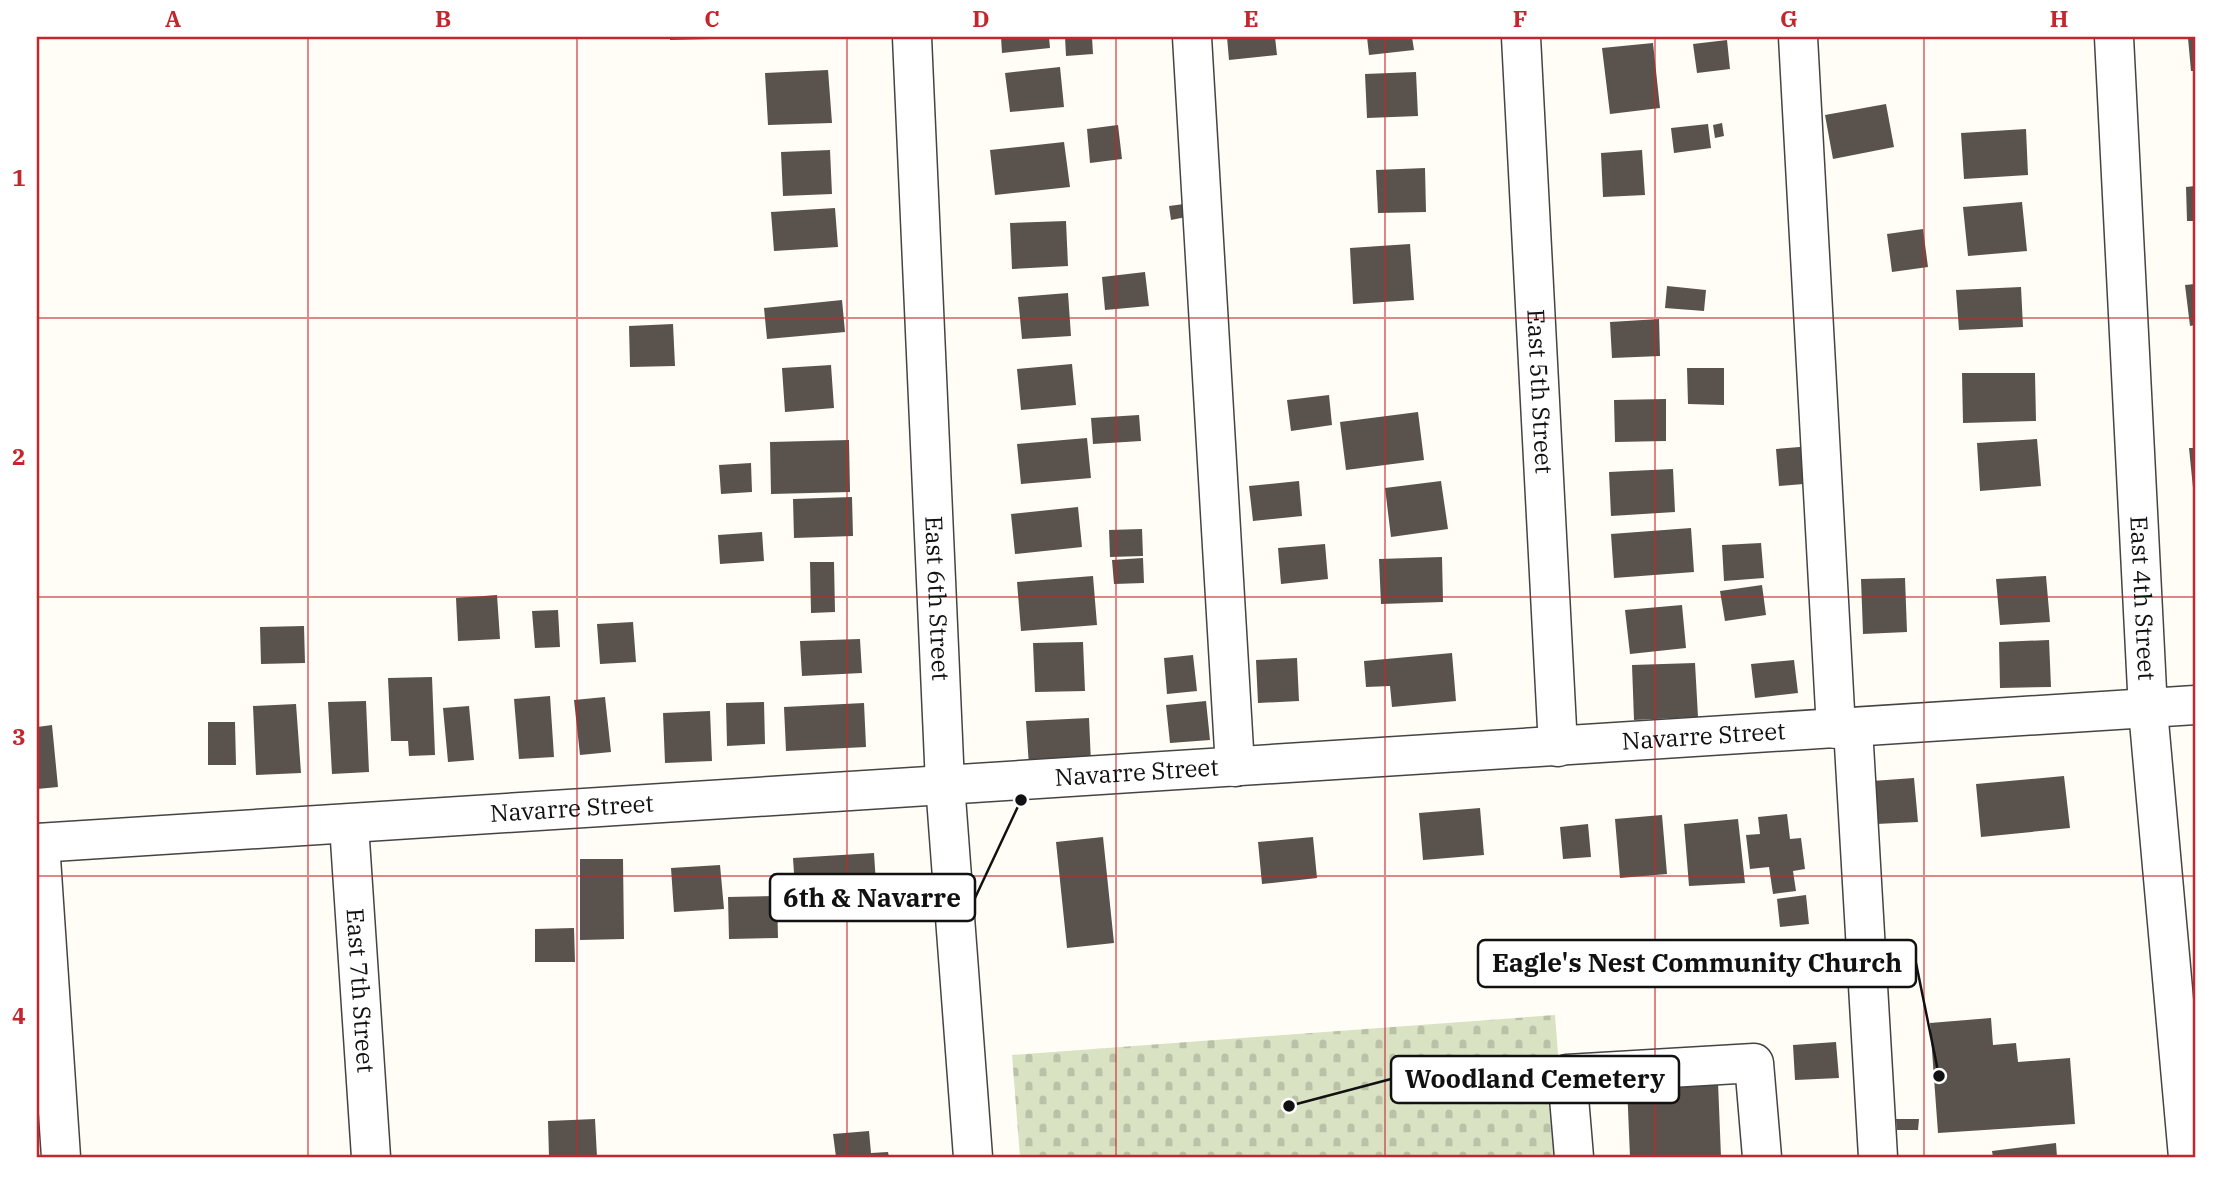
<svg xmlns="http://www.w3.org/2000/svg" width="2232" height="1194" font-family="'IBM Plex Serif',serif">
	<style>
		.cemetery { fill: url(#cemetery-stones) }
		.building { fill: #5a524d }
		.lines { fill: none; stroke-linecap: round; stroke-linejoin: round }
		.minor-casing { stroke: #444; stroke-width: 41 }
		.minor { stroke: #fff; stroke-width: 38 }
		.grid { fill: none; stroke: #c4262e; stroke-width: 2; stroke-opacity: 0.55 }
		.labels { text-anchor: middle; stroke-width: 7; stroke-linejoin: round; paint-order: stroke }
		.street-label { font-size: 24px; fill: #111; stroke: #fff }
		.leader { fill: none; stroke: #111; stroke-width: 2.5 }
		.callout-dot { fill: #111; stroke: #fff; stroke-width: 2.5 }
		.callout { fill: #fff; stroke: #111; stroke-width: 2.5 }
		.callout-label { font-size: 26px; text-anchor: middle; font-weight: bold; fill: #111 }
		.neatline { fill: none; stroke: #c4262e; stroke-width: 2.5 }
		.grid-label { font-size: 23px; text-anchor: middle; font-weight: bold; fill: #c4262e }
	</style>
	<defs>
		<pattern id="cemetery-stones" width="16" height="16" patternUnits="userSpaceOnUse" patternTransform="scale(1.75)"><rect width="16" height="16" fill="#d9e3c4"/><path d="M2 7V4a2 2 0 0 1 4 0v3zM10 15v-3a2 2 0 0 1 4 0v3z" fill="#b9c2a7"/></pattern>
	</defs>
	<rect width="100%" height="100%" fill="#fffdf5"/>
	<path class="cemetery" d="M 1555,1015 L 1566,1157 L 1020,1157 L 1012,1055 Z"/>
	<path class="building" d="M 670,37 L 714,37 L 714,39 L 670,40 Z
		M 1001,37 L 1049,37 L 1050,48 L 1002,53 Z
		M 1065,37 L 1092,37 L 1093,54 L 1066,56 Z
		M 1227,37 L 1275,37 L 1277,55 L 1229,60 Z
		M 1367,37 L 1412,37 L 1414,50 L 1369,55 Z
		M 2188,38 L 2195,38 L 2195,71 L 2191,71 Z
		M 1727,40 L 1730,69 L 1697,73 L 1693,44 Z
		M 1653,43 L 1660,108 L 1610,114 L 1602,48 Z
		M 1060,67 L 1064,107 L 1010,112 L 1005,73 Z
		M 828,70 L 832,123 L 768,125 L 765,73 Z
		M 1416,72 L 1418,116 L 1367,118 L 1365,74 Z
		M 1886,104 L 1894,147 L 1833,159 L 1825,115 Z
		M 1722,123 L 1724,136 L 1715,138 L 1713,125 Z
		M 1708,124 L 1711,148 L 1674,153 L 1671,128 Z
		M 1118,125 L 1122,159 L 1090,163 L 1087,129 Z
		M 2026,129 L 2028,175 L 1964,179 L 1961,133 Z
		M 1064,142 L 1070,187 L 995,195 L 990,150 Z
		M 830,150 L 832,194 L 783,196 L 781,152 Z
		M 1642,150 L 1645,195 L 1603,197 L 1601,153 Z
		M 1425,168 L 1426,212 L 1378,213 L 1376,170 Z
		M 2195,186 L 2195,221 L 2187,221 L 2186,187 Z
		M 2022,202 L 2027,251 L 1968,256 L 1963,207 Z
		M 1184,204 L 1186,217 L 1171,220 L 1169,206 Z
		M 835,208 L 838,247 L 774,251 L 771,212 Z
		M 1066,221 L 1068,266 L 1012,269 L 1010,223 Z
		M 1923,229 L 1928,267 L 1892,272 L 1887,234 Z
		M 1410,244 L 1414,300 L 1353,304 L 1350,248 Z
		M 1145,272 L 1149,306 L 1105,310 L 1102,277 Z
		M 2195,284 L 2195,325 L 2190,326 L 2185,285 Z
		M 1667,286 L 1706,290 L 1704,311 L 1665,308 Z
		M 2021,287 L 2023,327 L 1959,330 L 1956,290 Z
		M 1068,293 L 1071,336 L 1022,339 L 1018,297 Z
		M 842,300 L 845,332 L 767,339 L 764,308 Z
		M 1659,319 L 1660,356 L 1612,358 L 1610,322 Z
		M 673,324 L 675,366 L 630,367 L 629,326 Z
		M 1072,364 L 1076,405 L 1021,410 L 1017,369 Z
		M 831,365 L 834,408 L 785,412 L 782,368 Z
		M 1687,368 L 1724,368 L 1724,405 L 1688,404 Z
		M 1962,373 L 2035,373 L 2036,421 L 1963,423 Z
		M 1329,395 L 1332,425 L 1291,431 L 1287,400 Z
		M 1666,399 L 1666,441 L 1615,442 L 1614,400 Z
		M 1418,412 L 1424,460 L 1346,470 L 1340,422 Z
		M 1139,415 L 1141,441 L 1093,444 L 1091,418 Z
		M 1087,438 L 1091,478 L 1021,484 L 1017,444 Z
		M 2037,439 L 2041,486 L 1980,491 L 1977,443 Z
		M 849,440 L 850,492 L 771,494 L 770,442 Z
		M 1812,446 L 1816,483 L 1779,486 L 1776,449 Z
		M 2189,448 L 2195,448 L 2195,488 L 2193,488 Z
		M 751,463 L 752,492 L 721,494 L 719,465 Z
		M 1673,469 L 1675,512 L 1611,516 L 1609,472 Z
		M 1299,481 L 1302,516 L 1253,521 L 1249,486 Z
		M 1441,481 L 1448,529 L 1391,537 L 1385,488 Z
		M 852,497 L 853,536 L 794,538 L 793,499 Z
		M 1078,507 L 1082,547 L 1015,554 L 1011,514 Z
		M 1691,528 L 1694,572 L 1614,578 L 1611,534 Z
		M 1142,529 L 1143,556 L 1110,557 L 1109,530 Z
		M 762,532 L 764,561 L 720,564 L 718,535 Z
		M 1761,543 L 1764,578 L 1724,581 L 1722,545 Z
		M 1325,544 L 1328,579 L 1281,584 L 1278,548 Z
		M 1442,557 L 1443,602 L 1381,604 L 1379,559 Z
		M 1143,558 L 1144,583 L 1114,584 L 1112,560 Z
		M 810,562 L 834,562 L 835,612 L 811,613 Z
		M 1093,576 L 1097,625 L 1021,631 L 1017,582 Z
		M 2046,576 L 2050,622 L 2000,625 L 1996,579 Z
		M 1905,578 L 1907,632 L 1863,634 L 1861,579 Z
		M 1762,585 L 1766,615 L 1725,621 L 1720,591 Z
		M 497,595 L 500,639 L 458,641 L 456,598 Z
		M 1682,605 L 1686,648 L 1630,654 L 1625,610 Z
		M 558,610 L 560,647 L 535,648 L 532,611 Z
		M 633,622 L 636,662 L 600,664 L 597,624 Z
		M 304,626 L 305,663 L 261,664 L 260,627 Z
		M 860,639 L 862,673 L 802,676 L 800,641 Z
		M 2049,640 L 2051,687 L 2000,688 L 1999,642 Z
		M 1083,642 L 1085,691 L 1035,692 L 1033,643 Z
		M 1452,653 L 1456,701 L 1392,707 L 1390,686 L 1366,687 L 1364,661 Z
		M 1193,655 L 1197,691 L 1167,694 L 1164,658 Z
		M 1297,658 L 1299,701 L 1258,703 L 1256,660 Z
		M 1794,660 L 1798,693 L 1755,698 L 1751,664 Z
		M 1695,663 L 1698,717 L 1634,720 L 1632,665 Z
		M 432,677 L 435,755 L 409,756 L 408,741 L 391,741 L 388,678 Z
		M 550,696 L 554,757 L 519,759 L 514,699 Z
		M 605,697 L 611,752 L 580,755 L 574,700 Z
		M 366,701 L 369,772 L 332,774 L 328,702 Z
		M 1206,701 L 1210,740 L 1170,743 L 1166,705 Z
		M 764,702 L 765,744 L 727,746 L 726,703 Z
		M 864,703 L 866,747 L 786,751 L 784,707 Z
		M 296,704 L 301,773 L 256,775 L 253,706 Z
		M 469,706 L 474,760 L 448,762 L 443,708 Z
		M 710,711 L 712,761 L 665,763 L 663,713 Z
		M 1089,718 L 1091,763 L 1029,766 L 1026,721 Z
		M 208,722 L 235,722 L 236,765 L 208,765 Z
		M 52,725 L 58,787 L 37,789 L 37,727 Z
		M 2064,776 L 2070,828 L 1981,837 L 1976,784 Z
		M 1914,778 L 1918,822 L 1876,824 L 1872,781 Z
		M 1480,808 L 1484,855 L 1423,860 L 1419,813 Z
		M 1787,814 L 1790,839 L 1801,838 L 1805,869 L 1793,871 L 1796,891 L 1773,894 L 1769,867 L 1750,869 L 1746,835 L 1760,834 L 1758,817 Z
		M 1662,815 L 1667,874 L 1620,878 L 1615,819 Z
		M 1738,819 L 1745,883 L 1689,886 L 1684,824 Z
		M 1588,824 L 1591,857 L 1563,859 L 1560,827 Z
		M 1103,837 L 1114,943 L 1067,948 L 1056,842 Z
		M 1313,837 L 1317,878 L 1262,884 L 1258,842 Z
		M 874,853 L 877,899 L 796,904 L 793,858 Z
		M 580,859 L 623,859 L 624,939 L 580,940 Z
		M 720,865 L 724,909 L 674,912 L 671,868 Z
		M 1806,895 L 1809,924 L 1780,927 L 1777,899 Z
		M 777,896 L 778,938 L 729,939 L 728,897 Z
		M 574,928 L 575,962 L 535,962 L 535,929 Z
		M 1991,1018 L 1993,1045 L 2016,1043 L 2018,1062 L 2070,1058 L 2075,1124 L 1938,1133 L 1930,1023 Z
		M 1836,1042 L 1839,1078 L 1795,1080 L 1793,1045 Z
		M 1718,1082 L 1721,1157 L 1630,1157 L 1627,1085 Z
		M 595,1119 L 597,1157 L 549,1157 L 548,1121 Z
		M 1896,1119 L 1919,1119 L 1918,1130 L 1897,1130 Z
		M 869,1131 L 871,1153 L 888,1152 L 889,1157 L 836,1157 L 833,1134 Z
		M 2056,1143 L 2057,1157 L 1993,1157 L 1992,1151 Z"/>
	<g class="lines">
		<defs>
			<g id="minor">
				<path id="s1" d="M 912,37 L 945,784 L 973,1157"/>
				<path d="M 1192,37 L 1235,767"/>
				<path id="s2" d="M 1521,37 L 1558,747"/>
				<path d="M 1798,37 L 1836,729"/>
				<path id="s3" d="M 2114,37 L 2148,710 L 2188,1157"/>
				<path d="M 1853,728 L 1878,1157"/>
				<path id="s4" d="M 349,825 L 371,1157"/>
				<path id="s5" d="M 37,843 L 2195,705"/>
				<path d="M 40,843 L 61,1157"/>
				<path d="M 1574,1157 L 1567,1074 L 1754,1063 L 1762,1157"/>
			</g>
		</defs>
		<use href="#minor" class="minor-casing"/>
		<use href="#minor" class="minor"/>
	</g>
	<path class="grid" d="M 308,37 L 308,1157M 577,37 L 577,1157M 847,37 L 847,1157M 1116,37 L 1116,1157M 1385,37 L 1385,1157M 1655,37 L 1655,1157M 1924,37 L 1924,1157M 37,318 L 2195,318M 37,597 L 2195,597M 37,876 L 2195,876"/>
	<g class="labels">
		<g class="street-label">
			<text dy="8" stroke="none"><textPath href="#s2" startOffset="355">East 5th Street</textPath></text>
			<text dy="8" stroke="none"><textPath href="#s1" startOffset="562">East 6th Street</textPath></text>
			<text dy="8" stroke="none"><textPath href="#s3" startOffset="562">East 4th Street</textPath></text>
			<text dy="8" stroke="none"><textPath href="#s5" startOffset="1670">Navarre Street</textPath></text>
			<text dy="8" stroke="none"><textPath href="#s5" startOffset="1102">Navarre Street</textPath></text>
			<text dy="8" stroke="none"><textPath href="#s5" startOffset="536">Navarre Street</textPath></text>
			<text dy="8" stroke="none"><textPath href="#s4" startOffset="166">East 7th Street</textPath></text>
		</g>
	</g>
	<path class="leader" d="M1021 800L975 898M1939 1076L1916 963M1289 1106L1391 1079"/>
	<g class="callout-dot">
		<circle cx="1021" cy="800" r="7"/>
		<circle cx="1939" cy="1076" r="7"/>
		<circle cx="1289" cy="1106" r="7"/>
	</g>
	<g class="callout">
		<rect x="770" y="874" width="205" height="47" rx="7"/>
		<rect x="1478" y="940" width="438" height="47" rx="7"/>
		<rect x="1391" y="1056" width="288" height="47" rx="7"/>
	</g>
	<g class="callout-label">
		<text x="872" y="907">6th &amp; Navarre</text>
		<text x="1697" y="972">Eagle's Nest Community Church</text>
		<text x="1535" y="1088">Woodland Cemetery</text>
	</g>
	<rect width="2232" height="1194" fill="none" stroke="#ffffff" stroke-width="77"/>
	<rect x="38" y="38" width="2156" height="1118" class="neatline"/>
	<g class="grid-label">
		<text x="173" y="27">A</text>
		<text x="443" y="27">B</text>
		<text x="712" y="27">C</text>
		<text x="981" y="27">D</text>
		<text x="1251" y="27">E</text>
		<text x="1520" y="27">F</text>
		<text x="1789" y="27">G</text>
		<text x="2059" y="27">H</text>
		<text x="19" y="186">1</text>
		<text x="19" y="465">2</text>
		<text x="19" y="745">3</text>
		<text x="19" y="1024">4</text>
	</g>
</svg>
